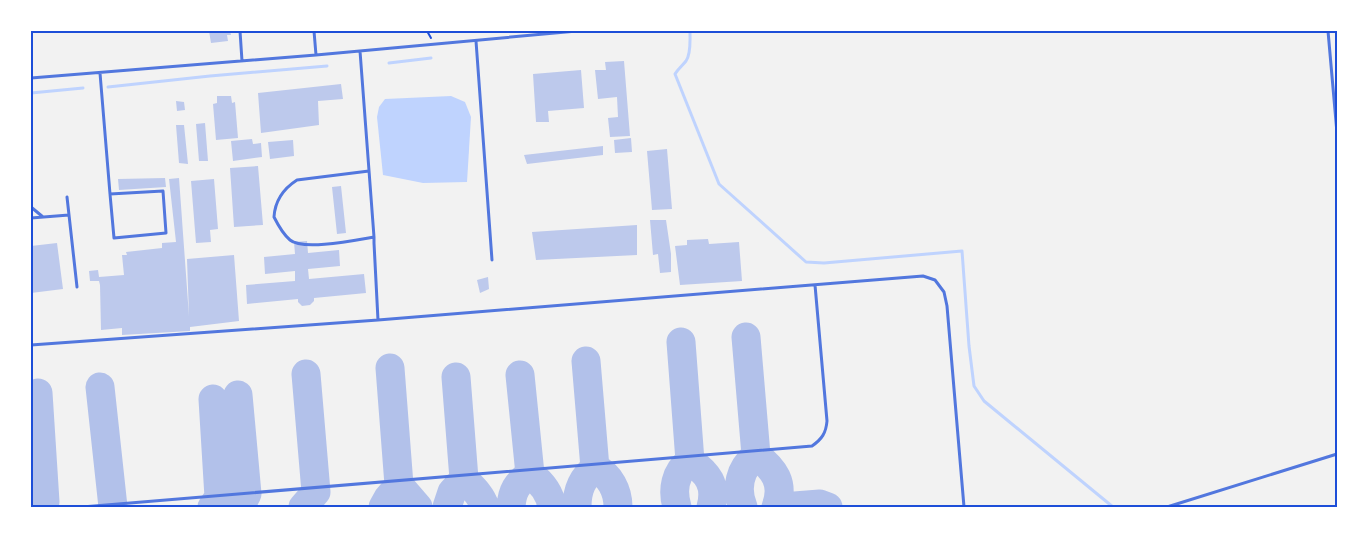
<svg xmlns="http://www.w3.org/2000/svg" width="1368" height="538" font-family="'Open Sans',sans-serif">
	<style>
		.water { fill: #bfd3fe }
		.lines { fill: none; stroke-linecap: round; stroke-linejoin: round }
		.stream { stroke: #bfd3fe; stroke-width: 3 }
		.taxiway { stroke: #b2c1ea; stroke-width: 29 }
		.building { fill: #bdc9ec }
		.path { stroke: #1d4ed8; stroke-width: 2 }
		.service { stroke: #5277de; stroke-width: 3 }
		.neatline { fill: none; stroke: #1d4ed8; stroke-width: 2 }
	</style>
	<rect width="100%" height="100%" fill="#f2f2f2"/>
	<path class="water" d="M 451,96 L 465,102 L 471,117 L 467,182 L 423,183 L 383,175 L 377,117 L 379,107 L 385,99 Z"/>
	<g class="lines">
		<path class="stream" d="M 690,33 C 690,41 691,54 686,61 C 682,66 678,69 675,74 L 719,184 L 806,262 L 824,263 L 962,251 L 969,346 L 974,386 L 984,401 L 1113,507
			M 389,63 L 431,58
			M 108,87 L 210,76 L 327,66
			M 31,93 L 83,88"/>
		<path class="taxiway" d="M 456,377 L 464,479
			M 100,387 L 113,507
			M 38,393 L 45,502 L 39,507
			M 238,395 L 247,494 L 240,507
			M 756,455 C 774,469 785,483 776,507
			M 690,461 C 708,473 717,485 711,507
			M 595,468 C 610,475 618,491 618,507
			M 530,474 C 541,482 550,493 552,507
			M 399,485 L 418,507
			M 212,507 L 219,497 L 213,399
			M 303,507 L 316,492 L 306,374
			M 383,507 L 388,498 L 399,485 L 390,368
			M 447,507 L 452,492 L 464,479 C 473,488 481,495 485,507
			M 511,507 C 512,491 517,483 530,474 L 520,375
			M 577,507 C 577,490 582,478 595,468 L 586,361
			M 677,507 C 672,490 675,472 690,461 L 681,342
			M 743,507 C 735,487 740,469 756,455 L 746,337
			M 782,507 L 820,504 L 828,507"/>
	</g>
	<path class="building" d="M 209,31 L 230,31 L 231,35 L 227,35 L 228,41 L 211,43 Z
		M 624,61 L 630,136 L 610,137 L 608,118 L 618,117 L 617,97 L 598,99 L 595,70 L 606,70 L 605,62 Z
		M 581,70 L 584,108 L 548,111 L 549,122 L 536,122 L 533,74 Z
		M 341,84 L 343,99 L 318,101 L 319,125 L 261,133 L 258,93 Z
		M 217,96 L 231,96 L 232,103 L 235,102 L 238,138 L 216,140 L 213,104 L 217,103 Z
		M 176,101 L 184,102 L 185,110 L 177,111 Z
		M 205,123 L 208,161 L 199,161 L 196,124 Z
		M 176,125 L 184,125 L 188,164 L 179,163 Z
		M 631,138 L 632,152 L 615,153 L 614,140 Z
		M 252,139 L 253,144 L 261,143 L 262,157 L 233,161 L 231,141 Z
		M 293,140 L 294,156 L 270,159 L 268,142 Z
		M 603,146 L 603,155 L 527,164 L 524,155 Z
		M 667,149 L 672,209 L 652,210 L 647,151 Z
		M 258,166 L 263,225 L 234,227 L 230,168 Z
		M 165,178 L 166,187 L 119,190 L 118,179 Z
		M 179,178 L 189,316 L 187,259 L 234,255 L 239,321 L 190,327 L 190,331 L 122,335 L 122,328 L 101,330 L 100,285 L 99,281 L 90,281 L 89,271 L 98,270 L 99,277 L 124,275 L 122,255 L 127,255 L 126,252 L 162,248 L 162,243 L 176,242 L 169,179 Z
		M 214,179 L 218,229 L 210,230 L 211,242 L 196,243 L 191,181 Z
		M 341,186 L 346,233 L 337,234 L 332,187 Z
		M 650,220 L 666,220 L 671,254 L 671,272 L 660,273 L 658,254 L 653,255 Z
		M 637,225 L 637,255 L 536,260 L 532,232 Z
		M 708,239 L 709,244 L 739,242 L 742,281 L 680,285 L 675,246 L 687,245 L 687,240 Z
		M 307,241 L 308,253 L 339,250 L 340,266 L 308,269 L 309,279 L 364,274 L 366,293 L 314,298 L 314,301 L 310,305 L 302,306 L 298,302 L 298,299 L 247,304 L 246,285 L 295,281 L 295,271 L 265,274 L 264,257 L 295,254 L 294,242 Z
		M 57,243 L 63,289 L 31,293 L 31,246 Z
		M 488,277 L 489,289 L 480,293 L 477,280 Z"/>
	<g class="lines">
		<path class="path" d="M 427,31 L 431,38"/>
		<path class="service" d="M 240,31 L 242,61
			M 314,31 L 316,55
			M 1328,31 L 1337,133
			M 476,41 L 492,260
			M 360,51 L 374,237 C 356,240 303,251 290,240 C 283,234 278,225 274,217 C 275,200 283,189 297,180 L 369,171
			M 100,73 L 110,194 L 114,238 L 166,233 L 163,191 L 110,194
			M 31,78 L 316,55 L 577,31
			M 67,197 L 77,287
			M 31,207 L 43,217
			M 31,218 L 69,215
			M 374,237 L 374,243 L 378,320
			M 31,345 L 378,320 L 923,276 L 935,280 L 944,292 L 947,306 L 964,507
			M 82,507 L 812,446 C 822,439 826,433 827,421 L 815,285
			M 1167,507 L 1337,454"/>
	</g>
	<rect width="1368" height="538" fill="none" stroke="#ffffff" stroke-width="65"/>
	<rect x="32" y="32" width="1304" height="474" class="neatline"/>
</svg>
